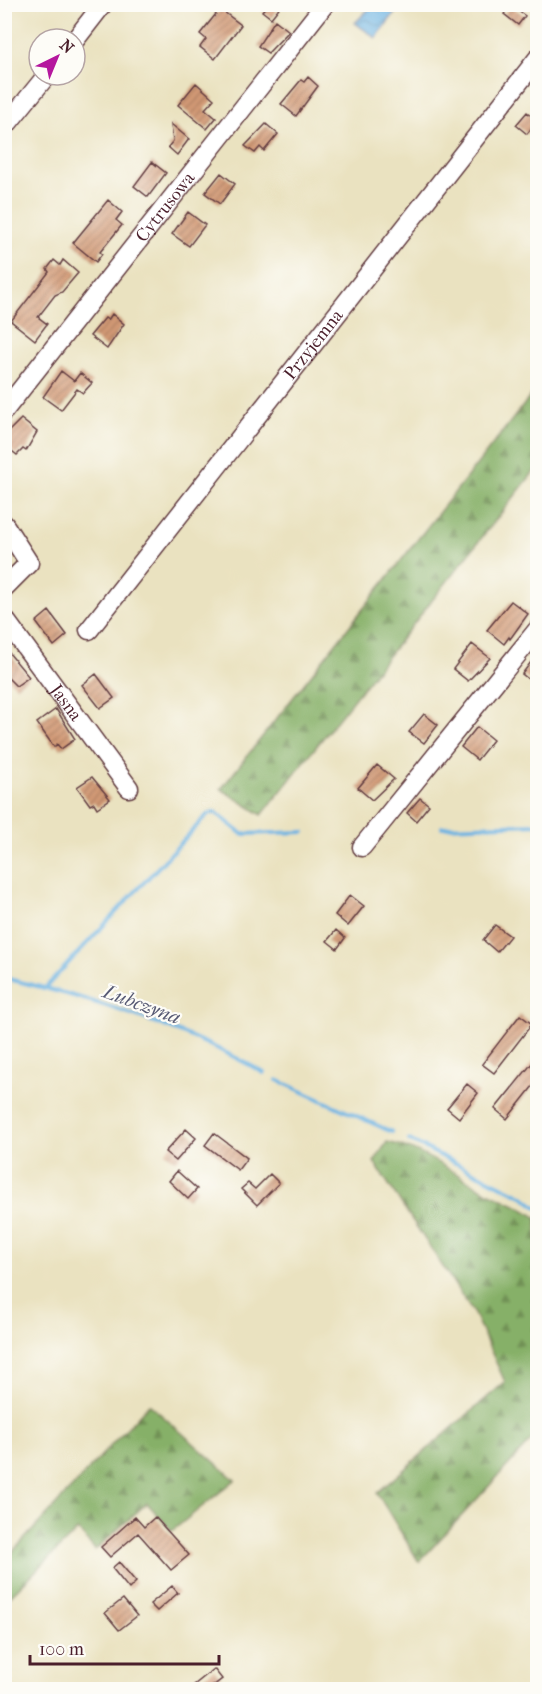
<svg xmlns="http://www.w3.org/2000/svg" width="542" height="1694" font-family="'IM FELL French Canon',serif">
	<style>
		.forest { fill: url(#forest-firs); stroke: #686849; stroke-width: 1.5 }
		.water { fill: url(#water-waves); stroke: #5a6886; stroke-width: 1.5 }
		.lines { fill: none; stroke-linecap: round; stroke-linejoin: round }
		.stream { stroke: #6ab2e2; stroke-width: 4 }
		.building { fill: url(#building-hatch) }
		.minor-casing { stroke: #623c41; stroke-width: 21 }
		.minor { stroke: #fff; stroke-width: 18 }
		.labels { text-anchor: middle; stroke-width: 4.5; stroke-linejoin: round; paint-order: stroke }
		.street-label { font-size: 18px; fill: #4a1f2b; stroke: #fdfcf7 }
		.water-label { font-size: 20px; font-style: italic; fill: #575a74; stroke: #fdfcf7 }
	</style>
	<defs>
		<pattern id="forest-firs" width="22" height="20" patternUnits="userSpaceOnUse" patternTransform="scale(1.5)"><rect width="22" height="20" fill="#86b067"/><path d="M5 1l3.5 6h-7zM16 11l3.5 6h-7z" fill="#708f55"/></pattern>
		<pattern id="water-waves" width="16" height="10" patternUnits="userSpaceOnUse" patternTransform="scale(1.5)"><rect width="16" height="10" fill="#6ab2e2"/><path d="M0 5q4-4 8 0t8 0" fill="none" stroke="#5990b7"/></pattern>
		<pattern id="building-hatch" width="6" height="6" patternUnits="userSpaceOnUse" patternTransform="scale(1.5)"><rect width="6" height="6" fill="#d19975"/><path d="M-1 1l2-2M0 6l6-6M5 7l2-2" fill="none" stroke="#ac7c60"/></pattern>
	</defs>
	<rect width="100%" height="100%" fill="#fdfcf7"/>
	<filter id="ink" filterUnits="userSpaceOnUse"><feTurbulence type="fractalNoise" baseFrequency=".0167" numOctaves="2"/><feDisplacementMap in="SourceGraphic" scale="12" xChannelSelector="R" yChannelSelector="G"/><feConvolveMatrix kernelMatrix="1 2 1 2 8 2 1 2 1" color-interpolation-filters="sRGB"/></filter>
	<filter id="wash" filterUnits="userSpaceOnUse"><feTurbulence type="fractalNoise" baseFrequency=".008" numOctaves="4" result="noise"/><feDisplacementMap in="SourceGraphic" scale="24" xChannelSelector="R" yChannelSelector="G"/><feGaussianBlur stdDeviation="1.35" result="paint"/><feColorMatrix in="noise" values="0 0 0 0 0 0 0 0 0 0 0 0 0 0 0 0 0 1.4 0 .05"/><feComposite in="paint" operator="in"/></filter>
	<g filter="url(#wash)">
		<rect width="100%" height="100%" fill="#eae2c0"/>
		<path class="forest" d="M 537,388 L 537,468 L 262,815 L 221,789 Z
			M 387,1142 C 426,1150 457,1176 492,1194 C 508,1202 523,1207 537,1218 L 537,1434 L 419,1562 L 377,1493 L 505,1382 L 474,1314 L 374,1162 Z
			M 149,1404 L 235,1480 L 172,1531 L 147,1503 L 95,1550 L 78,1530 L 5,1601 L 5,1560 Z"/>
		<path class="water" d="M 373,5 L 391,5 L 397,10 L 376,38 L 355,23 Z"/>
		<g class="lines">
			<path class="stream" d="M 442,827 L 538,824
				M 4,978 C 93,999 184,1027 264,1073
				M 46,987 L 208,814 L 215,812 L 242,834 L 304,832
				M 277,1080 L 392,1132
				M 409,1140 L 524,1197 L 538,1208"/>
		</g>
		<g id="blocks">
			<path class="building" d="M 268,4 L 282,4 L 271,18 L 262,11 Z
				M 510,5 L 525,16 L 518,25 L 504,14 Z
				M 220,9 L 241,25 L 215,59 L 200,47 L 206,39 L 200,34 Z
				M 275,20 L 289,31 L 268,53 L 258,46 Z
				M 308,77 L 318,86 L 296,116 L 281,104 L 301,80 L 304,82 Z
				M 196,83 L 214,99 L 205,109 L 216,118 L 207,129 L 178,105 Z
				M 527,112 L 537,121 L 527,134 L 516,125 Z
				M 171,124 L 189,139 L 177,155 L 168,147 L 173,141 Z
				M 266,124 L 278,134 L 264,151 L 260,147 L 255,153 L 245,146 Z
				M 152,162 L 166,173 L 148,197 L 134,186 Z
				M 221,173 L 235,184 L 220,204 L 205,193 Z
				M 108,200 L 122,212 L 116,220 L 122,225 L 100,252 L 102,254 L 96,262 L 73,243 Z
				M 188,212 L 205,225 L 189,246 L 172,234 Z
				M 54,260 L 60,265 L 63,260 L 78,273 L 62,292 L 55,295 L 38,317 L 47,324 L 35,340 L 11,321 L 49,272 L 47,269 Z
				M 112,314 L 124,324 L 107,349 L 90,336 L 105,318 L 108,320 Z
				M 61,371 L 74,381 L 80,373 L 92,383 L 83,393 L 77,389 L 61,410 L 43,397 Z
				M 21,419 L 37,432 L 26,451 L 23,449 L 17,455 L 4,445 L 4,436 Z
				M 511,601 L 528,614 L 510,639 L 509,637 L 504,644 L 487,630 Z
				M 49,611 L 67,635 L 54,646 L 36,622 Z
				M 472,644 L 490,658 L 468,681 L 453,669 Z
				M 4,647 L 29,677 L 16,686 L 4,674 Z
				M 537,654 L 537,686 L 522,674 Z
				M 96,674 L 114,698 L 100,708 L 82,685 Z
				M 56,709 L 75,739 L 61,749 L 57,744 L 54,747 L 37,723 Z
				M 424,714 L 438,725 L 424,743 L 409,732 Z
				M 477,727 L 493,740 L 477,760 L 461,747 Z
				M 377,765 L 394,779 L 372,800 L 358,788 Z
				M 92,777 L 110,799 L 97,808 L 94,803 L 90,805 L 77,787 Z
				M 420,798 L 429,805 L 416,821 L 407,813 Z
				M 350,895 L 364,906 L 348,926 L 335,915 Z
				M 495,925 L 510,936 L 497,952 L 483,940 Z
				M 336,930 L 345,938 L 337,949 L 327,941 Z
				M 520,1015 L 532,1024 L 494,1073 L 482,1064 Z
				M 537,1057 L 537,1081 L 507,1119 L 495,1109 Z
				M 467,1084 L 478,1093 L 459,1118 L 447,1108 Z
				M 186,1129 L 196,1138 L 176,1161 L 165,1152 Z
				M 214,1133 L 247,1158 L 238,1170 L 205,1145 Z
				M 177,1171 L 197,1189 L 188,1199 L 169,1181 Z
				M 270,1174 L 279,1183 L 257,1205 L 241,1189 L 248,1183 L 255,1189 Z
				M 135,1517 L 144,1527 L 155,1517 L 189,1555 L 171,1570 L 138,1533 L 110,1557 L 101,1547 Z
				M 119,1562 L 136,1582 L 129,1589 L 112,1568 Z
				M 172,1586 L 178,1593 L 157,1611 L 150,1604 Z
				M 123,1599 L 137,1616 L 119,1630 L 105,1613 Z
				M 214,1669 L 222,1679 L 209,1689 L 189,1689 Z"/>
		</g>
	</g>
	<g filter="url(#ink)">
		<use href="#blocks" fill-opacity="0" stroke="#623c41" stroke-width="1.5"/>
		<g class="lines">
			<defs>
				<g id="minor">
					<path d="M 75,40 L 103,4"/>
					<path d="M 4,128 L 47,75"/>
					<path id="s1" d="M 4,411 L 325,4"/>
					<path d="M 4,524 L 29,563 L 4,588"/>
					<path id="s2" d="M 4,618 L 129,788"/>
					<path id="s3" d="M 89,630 L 538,58"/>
					<path d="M 362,847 L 538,629"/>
				</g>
			</defs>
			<use href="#minor" class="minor-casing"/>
			<use href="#minor" class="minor"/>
		</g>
	</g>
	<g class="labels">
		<g class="street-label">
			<text dy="6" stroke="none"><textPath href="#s1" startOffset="260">Cytrusowa</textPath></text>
			<text dy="6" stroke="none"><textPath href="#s3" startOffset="363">Przyjemna</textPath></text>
			<text dy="6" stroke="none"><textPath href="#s2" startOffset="105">Jasna</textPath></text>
		</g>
		<g class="water-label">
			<text transform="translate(142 1004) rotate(20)" y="7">Lubczyna</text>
		</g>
	</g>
	<rect width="542" height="1694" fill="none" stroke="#fdfcf7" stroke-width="24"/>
	<g transform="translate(57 57) rotate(43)"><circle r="28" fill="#fdfcf7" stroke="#b5a4a5" stroke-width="1.5"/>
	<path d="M0-4.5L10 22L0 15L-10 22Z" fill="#b5179e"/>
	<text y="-9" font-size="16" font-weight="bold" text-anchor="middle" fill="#4a1f2b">N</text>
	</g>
	<path d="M30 1655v9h189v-9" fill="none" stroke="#4a1f2b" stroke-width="3"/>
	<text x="39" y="1655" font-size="18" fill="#4a1f2b" stroke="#fdfcf7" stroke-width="4.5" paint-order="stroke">100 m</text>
</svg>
